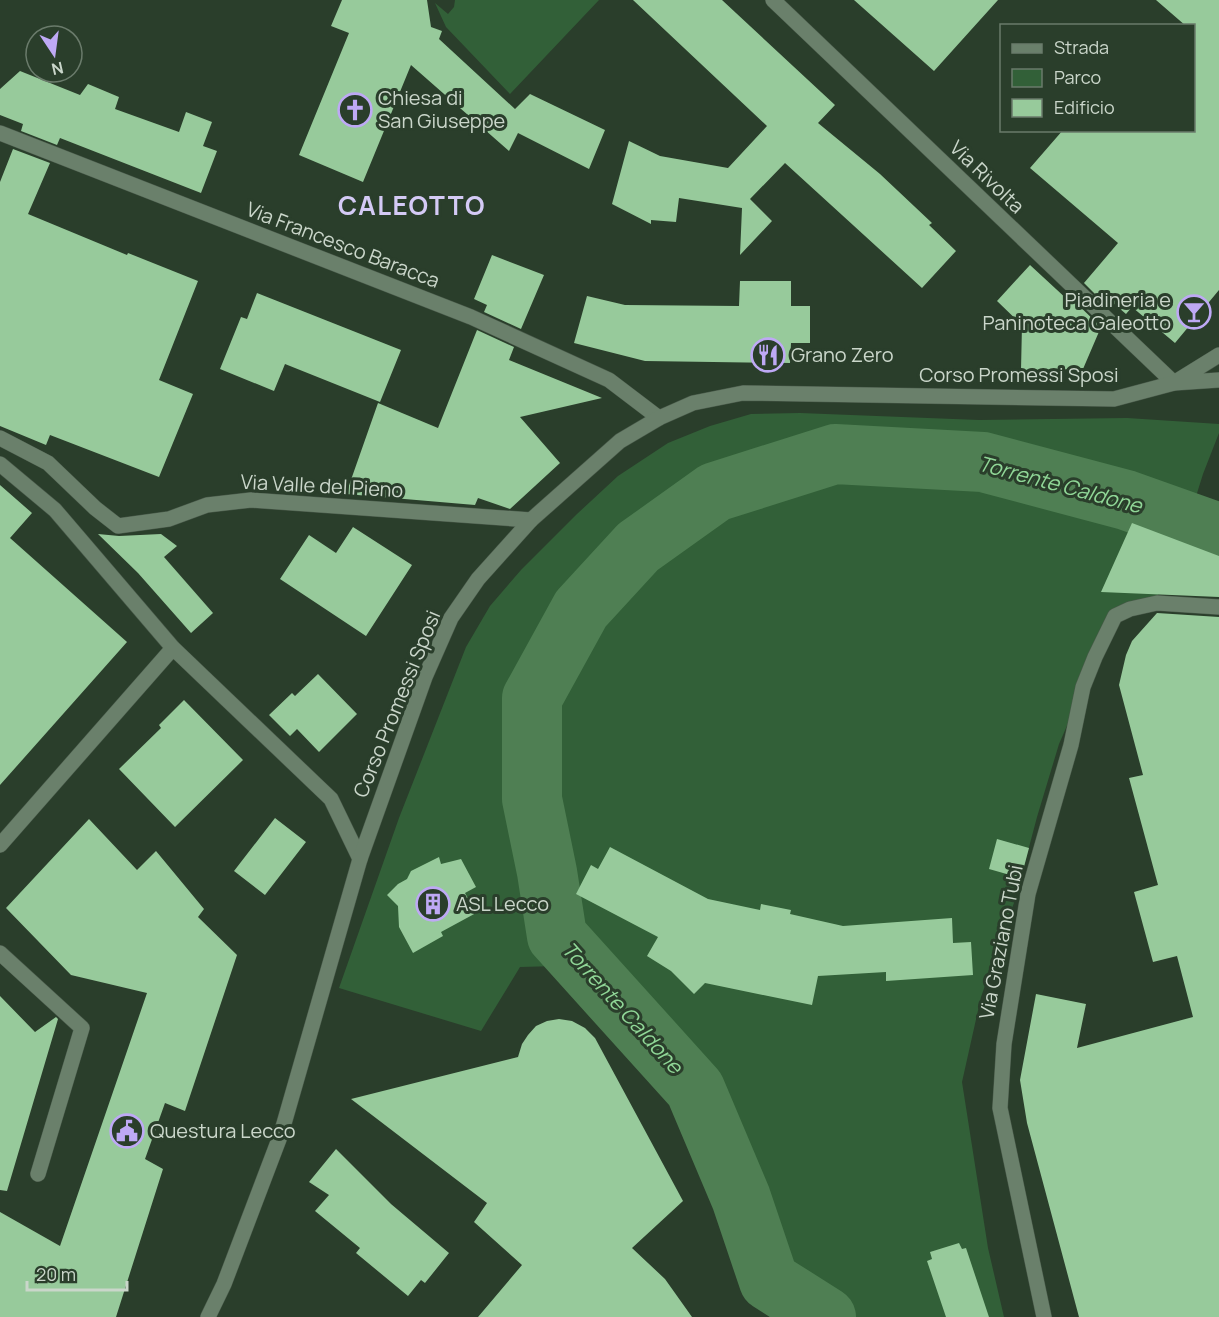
<svg xmlns="http://www.w3.org/2000/svg" width="1219" height="1317" font-family="Manrope,sans-serif">
	<style>
		.green { fill: #326038 }
		.lines { fill: none; stroke-linecap: round; stroke-linejoin: round }
		.river { stroke: #4f7f53; stroke-width: 60 }
		.building { fill: #97ca9b }
		.pedestrian-casing { stroke: #49594a; stroke-width: 16 }
		.minor-casing { stroke: #49594a; stroke-width: 16 }
		.tertiary-casing { stroke: #49594a; stroke-width: 16 }
		.pedestrian { stroke: #6a806b; stroke-width: 15 }
		.minor { stroke: #6a806b; stroke-width: 15 }
		.tertiary { stroke: #6a806b; stroke-width: 15 }
		.labels { text-anchor: middle; stroke-width: 6; stroke-linejoin: round; paint-order: stroke }
		.poi-label { font-size: 20px; fill: #cad6ca; stroke: #2a3e2b; text-anchor: start }
		.street-label { font-size: 20px; fill: #cad6ca; stroke: #2a3e2b }
		.water-label { font-size: 21px; font-style: italic; fill: #90d797; stroke: #2a3e2b }
		.district-label { font-size: 26px; font-weight: bold; letter-spacing: 1.5px; fill: #d4caf5; stroke: #2a3e2b }
	</style>
	<rect width="100%" height="100%" fill="#2a3e2b"/>
	<path class="green" d="M 455,0 L 599,0 L 510,94 L 446,27 L 435,3 L 448,14 L 454,7 Z
		M 800,413 L 979,420 L 1127,418 L 1219,424 L 1219,433 L 1203,474 L 1188,522 L 1178,540 L 1154,606 L 1115,616 L 1059,744 L 1037,817 L 1015,900 L 981,997 L 962,1082 L 988,1248 L 1004,1317 L 800,1317 L 781,1308 L 750,1275 L 743,1257 L 741,1198 L 695,1089 L 626,1013 L 557,966 L 520,967 L 481,1031 L 339,988 L 399,818 L 466,647 L 490,606 L 521,570 L 577,514 L 618,476 L 668,443 L 710,426 L 751,414 Z"/>
	<g class="lines">
		<path class="river" d="M 826,1317 L 769,1281 L 741,1198 L 695,1089 L 557,936 L 547,872 L 532,799 L 532,698 L 581,609 L 638,547 L 715,492 L 835,454 L 983,462 L 1126,500 L 1219,533"/>
	</g>
	<path class="building" d="M 342,0 L 427,0 L 431,27 L 442,31 L 439,39 L 515,109 L 530,94 L 605,130 L 589,169 L 518,133 L 509,151 L 411,65 L 363,182 L 299,155 L 349,33 L 331,26 Z
		M 633,0 L 722,0 L 835,105 L 818,123 L 880,174 L 932,223 L 929,225 L 956,251 L 922,288 L 785,163 L 750,199 L 772,221 L 740,255 L 742,208 L 679,198 L 676,222 L 651,220 L 651,224 L 612,204 L 629,141 L 660,156 L 728,168 L 767,126 Z
		M 854,0 L 998,0 L 934,71 Z
		M 1156,0 L 1219,0 L 1219,290 L 1175,343 L 1132,307 L 1126,314 L 1112,302 L 1109,308 L 1084,283 L 1118,243 L 1030,168 L 1063,130 L 1194,130 L 1194,26 L 1186,26 Z
		M 20,71 L 80,95 L 88,84 L 119,97 L 115,109 L 179,132 L 186,112 L 212,122 L 203,146 L 217,151 L 201,193 L 60,138 L 57,145 L 21,131 L 23,124 L 0,115 L 0,89 Z
		M 13,149 L 50,163 L 28,214 L 127,255 L 128,253 L 198,281 L 159,380 L 193,394 L 159,477 L 50,435 L 46,445 L 0,426 L 0,182 Z
		M 492,255 L 544,275 L 521,329 L 484,312 L 487,305 L 474,299 Z
		M 1030,265 L 1069,301 L 1071,298 L 1101,327 L 1083,369 L 1021,370 L 1022,325 L 997,301 Z
		M 740,281 L 791,281 L 791,306 L 810,306 L 810,343 L 791,343 L 790,363 L 645,361 L 574,343 L 587,296 L 625,305 L 739,306 Z
		M 257,293 L 401,350 L 380,402 L 285,364 L 274,391 L 220,369 L 241,317 L 247,319 Z
		M 477,330 L 514,347 L 509,360 L 602,398 L 520,417 L 560,463 L 510,509 L 478,498 L 475,505 L 346,494 L 378,403 L 438,428 Z
		M 0,485 L 32,513 L 10,538 L 127,642 L 0,785 Z
		M 1132,523 L 1219,556 L 1219,597 L 1101,592 Z
		M 353,527 L 412,565 L 366,636 L 280,579 L 309,535 L 336,553 Z
		M 98,534 L 119,536 L 161,534 L 177,546 L 164,557 L 213,613 L 191,633 L 138,573 Z
		M 1157,613 L 1219,617 L 1219,1317 L 1079,1317 L 1027,1123 L 1020,1080 L 1036,994 L 1086,1004 L 1077,1048 L 1193,1017 L 1177,956 L 1153,962 L 1134,892 L 1158,885 L 1129,778 L 1143,775 L 1119,685 L 1126,655 L 1132,641 Z
		M 318,674 L 357,714 L 319,752 L 297,729 L 290,736 L 269,715 L 292,693 L 295,696 Z
		M 184,700 L 243,760 L 175,827 L 119,769 L 161,728 L 159,725 Z
		M 275,818 L 306,842 L 265,895 L 234,871 Z
		M 89,819 L 137,870 L 156,851 L 204,909 L 198,917 L 237,955 L 185,1111 L 165,1103 L 145,1159 L 163,1169 L 116,1317 L 0,1317 L 0,1212 L 60,1246 L 147,993 L 71,975 L 6,908 Z
		M 997,839 L 1029,848 L 1021,878 L 989,869 Z
		M 610,847 L 708,899 L 760,910 L 761,904 L 791,910 L 790,914 L 843,926 L 952,918 L 953,943 L 971,942 L 973,975 L 886,981 L 886,972 L 818,976 L 812,1005 L 705,983 L 694,994 L 671,971 L 647,956 L 658,937 L 576,894 L 591,865 L 598,869 Z
		M 439,857 L 441,864 L 461,859 L 476,887 L 465,893 L 476,913 L 441,932 L 443,936 L 413,953 L 399,927 L 398,906 L 387,895 L 398,884 L 407,879 L 411,871 Z
		M 0,996 L 35,1032 L 56,1017 L 58,1019 L 7,1191 L 0,1190 Z
		M 559,1019 L 572,1021 L 585,1028 L 595,1038 L 683,1201 L 632,1248 L 665,1279 L 692,1317 L 478,1317 L 522,1265 L 474,1222 L 487,1203 L 351,1099 L 518,1057 L 522,1044 L 528,1035 L 536,1026 L 547,1021 Z
		M 336,1149 L 391,1204 L 449,1253 L 425,1283 L 421,1280 L 408,1296 L 356,1253 L 360,1248 L 315,1211 L 329,1195 L 309,1182 Z
		M 959,1243 L 962,1249 L 966,1248 L 989,1317 L 946,1317 L 927,1261 L 932,1259 L 930,1252 Z"/>
	<g class="lines">
		<defs>
			<path id="pedestrian" d="M 0,438 L 48,463 L 95,508 L 118,526 L 169,519 L 207,505 L 251,500 L 531,520"/>
			<path id="minor" d="M 773,0 L 1174,383
				M 0,133 L 471,317 L 609,380 L 659,418
				M 0,464 L 55,510 L 173,648 L 331,799 L 360,859
				M 0,845 L 173,648
				M 0,953 L 82,1028 L 38,1174
				M 1044,1317 L 1000,1108 L 1004,1044 L 1028,894 L 1071,745 L 1083,687 L 1095,657 L 1115,616 L 1130,609 L 1157,603 L 1219,607"/>
			<path id="tertiary" d="M 1177,381 L 1219,355
				M 208,1317 L 224,1284 L 281,1134 L 360,859 L 425,677 L 451,618 L 478,579 L 531,520 L 620,441 L 659,418 L 693,403 L 743,393 L 1114,399 L 1174,383 L 1219,380"/>
		</defs>
		<use href="#pedestrian" class="pedestrian-casing"/>
		<use href="#minor" class="minor-casing"/>
		<use href="#tertiary" class="tertiary-casing"/>
		<use href="#pedestrian" class="pedestrian"/>
		<use href="#minor" class="minor"/>
		<use href="#tertiary" class="tertiary"/>
	</g>
	<defs>
		<symbol id="church-ring" viewBox="-11 -11 22 22"><circle r="9.5" fill="#2a3e2b" stroke="#bea9f5" stroke-width="1.5"/><path d="M-1.2-6h2.4v3.5h3.3v2.4h-3.3V6h-2.4V-.1h-3.3v-2.4h3.3Z" fill="#bea9f5"/></symbol>
		<symbol id="bar-ring" viewBox="-11 -11 22 22"><circle r="9.5" fill="#2a3e2b" stroke="#bea9f5" stroke-width="1.5"/><path d="M-6-5H6L.8 .8V4.5H3.5V6h-7V4.5H-.8V.8Z" fill="#bea9f5"/></symbol>
		<symbol id="restaurant-ring" viewBox="-11 -11 22 22"><circle r="9.5" fill="#2a3e2b" stroke="#bea9f5" stroke-width="1.5"/><path d="M-5-6h1v4h1v-4h1v4h1v-4h1v5L-1.5 .5V6h-2V.5L-5-1ZM5-6V6H3V1.5H1.5Q1.5-4 5-6Z" fill="#bea9f5"/></symbol>
		<symbol id="building-ring" viewBox="-11 -11 22 22"><circle r="9.5" fill="#2a3e2b" stroke="#bea9f5" stroke-width="1.5"/><path d="M-4-6H4V6H1V3H-1V6H-4ZM-2.5-4.3h1.7v1.8h-1.7ZM.8-4.3h1.7v1.8H.8ZM-2.5-1h1.7V.8h-1.7ZM.8-1h1.7V.8H.8Z" fill="#bea9f5"/></symbol>
		<symbol id="civic-ring" viewBox="-11 -11 22 22"><circle r="9.5" fill="#2a3e2b" stroke="#bea9f5" stroke-width="1.5"/><path d="M-.6-6.5H3V-4.5H.6V-3L4-1V1h2V6H-6V1h2V-1L-.6-3ZM-1.2 2.5V6h2.4V2.5Z" fill="#bea9f5"/></symbol>
	</defs>
	<g fill-rule="evenodd">
		<use href="#church-ring" x="336" y="91" width="38" height="38"/>
		<use href="#bar-ring" x="1175" y="293" width="38" height="38"/>
		<use href="#restaurant-ring" x="749" y="336" width="38" height="38"/>
		<use href="#building-ring" x="414" y="885" width="38" height="38"/>
		<use href="#civic-ring" x="108" y="1112" width="38" height="38"/>
	</g>
	<g class="labels">
		<g class="poi-label">
			<text x="378" y="105">Chiesa di<tspan x="378" dy="23">San Giuseppe</tspan></text>
			<text x="1171" y="307" text-anchor="end">Piadineria e<tspan x="1171" dy="23">Paninoteca Galeotto</tspan></text>
			<text x="791" y="362">Grano Zero</text>
			<text x="456" y="911">ASL Lecco</text>
			<text x="150" y="1138">Questura Lecco</text>
		</g>
		<g class="street-label">
			<text transform="translate(987 177) rotate(44)" y="7">Via Rivolta</text>
			<text transform="translate(343 245) rotate(21)" y="7">Via Francesco Baracca</text>
			<text x="1019" y="382">Corso Promessi Sposi</text>
			<text transform="translate(322 486) rotate(3)" y="7">Via Valle del Pieno</text>
			<text transform="translate(397 704) rotate(-68)" y="7">Corso Promessi Sposi</text>
			<text transform="translate(1001 942) rotate(-79)" y="7">Via Graziano Tubi</text>
		</g>
		<g class="water-label">
			<text transform="translate(1060 485) rotate(15)" y="7">Torrente Caldone</text>
			<text transform="translate(622 1008) rotate(48)" y="7">Torrente Caldone</text>
		</g>
		<g class="district-label">
			<text x="412" y="215">CALEOTTO</text>
		</g>
	</g>
	<rect x="1000" y="24" width="195" height="108" fill="#2a3e2b" stroke="#6a7b6b" stroke-width="1.5"/>
	<rect x="1012" y="44" width="30" height="9" fill="#6a806b" stroke="#6a7b6b" stroke-width="1.5"/>
	<text x="1054" y="54" font-size="18" fill="#cad6ca">Strada</text>
	<rect x="1012" y="69" width="30" height="18" fill="#326038" stroke="#6a7b6b" stroke-width="1.5"/>
	<text x="1054" y="84" font-size="18" fill="#cad6ca">Parco</text>
	<rect x="1012" y="99" width="30" height="18" fill="#97ca9b" stroke="#6a7b6b" stroke-width="1.5"/>
	<text x="1054" y="114" font-size="18" fill="#cad6ca">Edificio</text>
	<g transform="translate(54 54) rotate(167)"><circle r="28" fill="#2a3e2b" stroke="#6a7b6b" stroke-width="1.5"/>
	<path d="M0-4.5L10 22L0 15L-10 22Z" fill="#bea9f5"/>
	<text y="-9" font-size="16" font-weight="bold" text-anchor="middle" fill="#cad6ca">N</text>
	</g>
	<path d="M27 1281v9h100v-9" fill="none" stroke="#cad6ca" stroke-width="3"/>
	<text x="36" y="1281" font-size="18" fill="#cad6ca" stroke="#2a3e2b" stroke-width="4.5" paint-order="stroke">20 m</text>
</svg>
